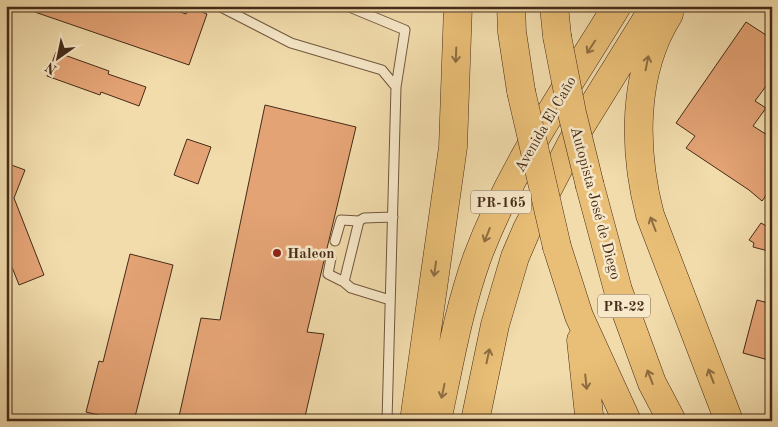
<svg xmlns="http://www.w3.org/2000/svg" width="778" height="427" font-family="'Old Standard TT',serif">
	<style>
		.building { fill: #e4a375; stroke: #452b18 }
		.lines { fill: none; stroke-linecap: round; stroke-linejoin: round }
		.lane-casing { stroke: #70573d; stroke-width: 11 }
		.highway-casing { stroke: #452b18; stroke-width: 29 }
		.lane { stroke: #f7e8c9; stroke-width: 9 }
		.highway { stroke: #e9be76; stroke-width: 28 }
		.highway-bridge-casing { stroke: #452b18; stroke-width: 29; stroke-linecap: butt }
		.highway-bridge { stroke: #e9be76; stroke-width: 28 }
		.oneway { stroke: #8f6d42 }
		.poi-dot { fill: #8f2418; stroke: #f7e8c9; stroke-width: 2 }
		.labels { text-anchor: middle; stroke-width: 5; stroke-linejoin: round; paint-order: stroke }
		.shield { fill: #f7e8c9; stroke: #7a644d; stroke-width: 1 }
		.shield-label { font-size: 14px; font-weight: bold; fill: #452b18 }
		.street-label { font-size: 15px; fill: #452b18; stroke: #f7e8c9 }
		.poi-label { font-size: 15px; font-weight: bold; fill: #452b18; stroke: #f7e8c9; text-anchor: start }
	</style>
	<rect width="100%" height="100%" fill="#f2dcac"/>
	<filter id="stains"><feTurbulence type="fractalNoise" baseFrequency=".004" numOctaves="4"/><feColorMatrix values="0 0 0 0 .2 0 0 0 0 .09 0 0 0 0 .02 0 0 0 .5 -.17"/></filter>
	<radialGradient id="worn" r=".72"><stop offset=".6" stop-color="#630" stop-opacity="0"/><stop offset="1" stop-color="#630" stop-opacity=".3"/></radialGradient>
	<path class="building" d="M 26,6 L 163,6 L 186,14 L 189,7 L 207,14 L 189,65 L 26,9 Z
		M 746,22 L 772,39 L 772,78 L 755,101 L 766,108 L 753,126 L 772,138 L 772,187 L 762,201 L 749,190 L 686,148 L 695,136 L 676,123 Z
		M 56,52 L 109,71 L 108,74 L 146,87 L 139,106 L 101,92 L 100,95 L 47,76 Z
		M 265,105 L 356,127 L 307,332 L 324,334 L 304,421 L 178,421 L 201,318 L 220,320 Z
		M 187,139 L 211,147 L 198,184 L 174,175 Z
		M 6,163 L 25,170 L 14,198 L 44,275 L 19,285 L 6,252 Z
		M 761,223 L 772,229 L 772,252 L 753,247 L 754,243 L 749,240 Z
		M 130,254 L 173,265 L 134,421 L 123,421 L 86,412 L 99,361 L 103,362 Z
		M 757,300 L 772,304 L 772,361 L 743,353 Z"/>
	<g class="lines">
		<defs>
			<path id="lane" d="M 219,6 L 291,43 L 382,70 L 396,87
				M 347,6 L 405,30 L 396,87 L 387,421
				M 335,241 L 341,220 L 359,221
				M 331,258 L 328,274 L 344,282
				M 390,300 L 351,288 L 344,282 L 359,221 L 364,218 L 393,217"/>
			<path id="highway" d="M 511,6 L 512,32 L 521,91
				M 554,6 L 557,36
				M 669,14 C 632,72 633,150 650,215 L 729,421
				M 590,186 L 618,290 L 652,383 L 672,421
				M 557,247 L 579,316 L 627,421
				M 581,340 L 589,415 L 591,421
				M 414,421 L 453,147 L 458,6
				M 437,421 C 449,366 458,311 477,258 C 511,167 567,88 617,6
				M 475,421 L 495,325 L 515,257 L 527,229 L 580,127 L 655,6"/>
		</defs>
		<use href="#lane" class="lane-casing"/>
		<use href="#highway" class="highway-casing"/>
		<use href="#lane" class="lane"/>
		<use href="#highway" class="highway"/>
		<defs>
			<path id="highway-bridge" d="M 557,36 L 572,113 L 590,186
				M 521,91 L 557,247"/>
		</defs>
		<use href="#highway-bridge" class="highway-bridge-casing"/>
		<use href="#highway-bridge" class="highway-bridge"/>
	</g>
	<defs><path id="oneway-shaft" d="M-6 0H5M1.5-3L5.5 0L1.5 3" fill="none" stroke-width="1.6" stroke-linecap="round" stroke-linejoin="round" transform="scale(1.25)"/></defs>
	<g class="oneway">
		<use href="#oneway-shaft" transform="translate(591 47) rotate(123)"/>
		<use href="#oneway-shaft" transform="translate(456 55) rotate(92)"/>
		<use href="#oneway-shaft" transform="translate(647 63) rotate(-79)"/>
		<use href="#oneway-shaft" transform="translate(653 224) rotate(-111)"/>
		<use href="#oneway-shaft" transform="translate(487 235) rotate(112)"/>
		<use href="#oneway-shaft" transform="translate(435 269) rotate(98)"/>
		<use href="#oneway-shaft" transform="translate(488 356) rotate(-78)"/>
		<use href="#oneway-shaft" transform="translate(711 376) rotate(-111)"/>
		<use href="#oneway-shaft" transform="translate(650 377) rotate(-111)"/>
		<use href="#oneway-shaft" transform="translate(586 382) rotate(84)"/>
		<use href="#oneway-shaft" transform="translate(443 391) rotate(102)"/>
	</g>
	<circle class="poi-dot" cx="277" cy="253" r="5"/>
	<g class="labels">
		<g class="shield">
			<rect x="471" y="190.5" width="60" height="23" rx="4"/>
			<rect x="598" y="294.5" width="52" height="23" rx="4"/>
		</g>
		<g class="shield-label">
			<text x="501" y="207">PR-165</text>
			<text x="624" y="311">PR-22</text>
		</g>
		<g class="street-label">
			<text transform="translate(545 124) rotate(-60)" y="5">Avenida El Caño</text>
			<text transform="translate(596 203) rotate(75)" y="5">Autopista José de Diego</text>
		</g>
		<g class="poi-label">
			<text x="287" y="258">Haleon</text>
		</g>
	</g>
	<rect width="778" height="427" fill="none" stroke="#f2dcac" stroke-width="25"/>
	<rect x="8" y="8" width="763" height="412" fill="none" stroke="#452b18" stroke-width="2.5"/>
	<rect x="12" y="12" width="753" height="402" fill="none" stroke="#452b18"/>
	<g transform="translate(58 58) rotate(213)" stroke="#f7e8c9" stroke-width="4" paint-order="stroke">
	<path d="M0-4L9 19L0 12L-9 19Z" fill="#452b18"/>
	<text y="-8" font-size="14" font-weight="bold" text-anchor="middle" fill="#452b18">N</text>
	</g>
	<rect width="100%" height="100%" filter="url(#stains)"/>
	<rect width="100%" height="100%" fill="url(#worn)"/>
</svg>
